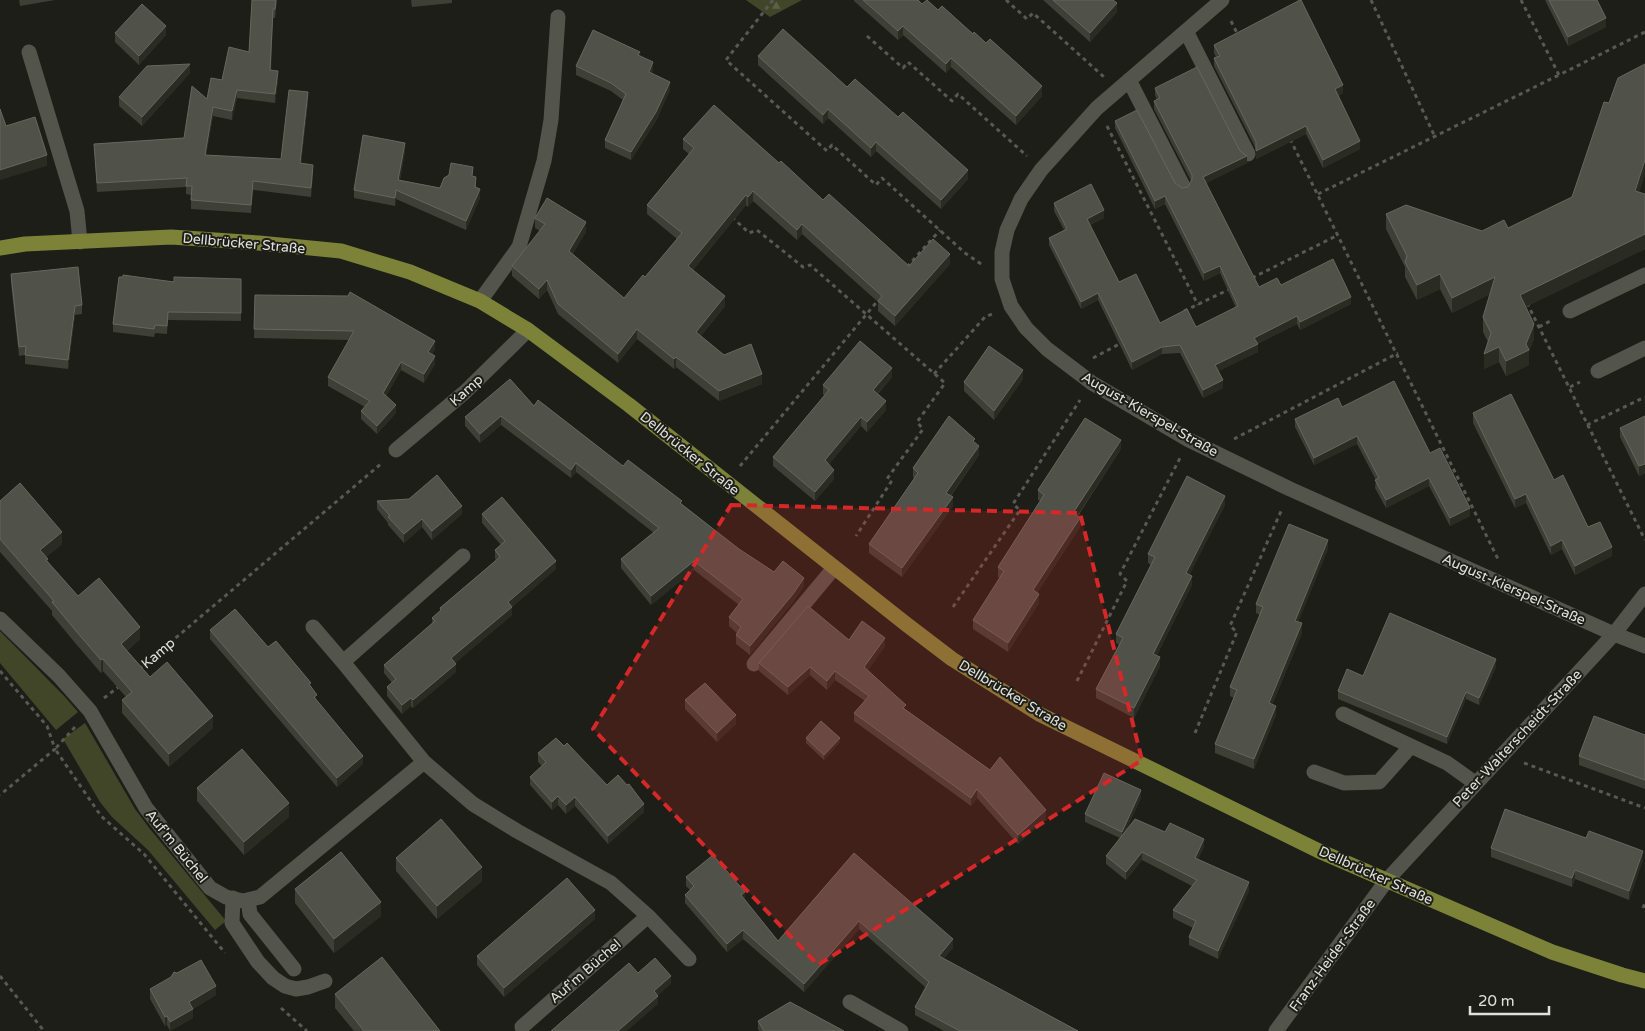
<svg xmlns="http://www.w3.org/2000/svg" width="1645" height="1031" font-family="'Varela Round',sans-serif">
	<style>
		.green { fill: #424628 }
		.forest { fill: url(#forest-firs) }
		.lines { fill: none; stroke-linecap: round; stroke-linejoin: round }
		.path { stroke: #585952; stroke-width: 3; stroke-dasharray: 4 4; stroke-linecap: butt }
		.minor { stroke: #53544c; stroke-width: 15 }
		.major { stroke: #7c8338; stroke-width: 15 }
		.wall { fill: #3e3f37 }
		.shaded-wall { fill: #2a2b23 }
		.building { fill: #505149; stroke: #666760 }
		.marked { fill: #d62828; fill-opacity: 0.2; stroke: #d62828; stroke-width: 4; stroke-dasharray: 10 6; stroke-linejoin: round }
		.labels { text-anchor: middle; stroke-width: 4; stroke-linejoin: round; paint-order: stroke }
		.street-label { font-size: 14px; fill: #e0e1dc; stroke: #1d1e17 }
	</style>
	<defs>
		<pattern id="forest-firs" width="22" height="20" patternUnits="userSpaceOnUse" patternTransform="scale(1.25)"><rect width="22" height="20" fill="#424628"/><path d="M5 1l3.5 6h-7zM16 11l3.5 6h-7z" fill="#5d6047"/></pattern>
	</defs>
	<rect width="100%" height="100%" fill="#1d1e17"/>
	<path class="green" d="M 0,631 L 65,697 L 78,712 L 56,730 L 0,663 Z
		M 85,723 L 135,809 L 150,829 L 226,921 L 215,930 L 148,850 L 112,817 L 100,802 L 63,739 Z"/>
	<path class="forest" d="M 746,0 L 802,0 L 770,17 Z"/>
	<g class="lines">
		<path class="path" d="M 773,0 L 726,60 L 827,151 L 832,145 L 876,185 L 882,178 L 965,253 L 981,264
			M 1006,0 L 1027,19 L 1033,13 L 1104,77
			M 1371,0 L 1435,137
			M 1521,0 L 1559,75 L 1645,32
			M 1231,21 L 1238,35
			M 867,36 L 903,68 L 908,62 L 952,101 L 958,94 L 1027,156
			M 1107,126 L 1198,305
			M 1290,139 L 1498,559
			M 1318,194 L 1559,75
			M 732,217 L 749,233 L 757,230 L 803,267 L 810,265 L 945,383 L 917,422 L 923,429 L 887,479 L 891,482 L 856,536
			M 907,267 L 940,230
			M 1252,278 L 1338,235
			M 1527,303 L 1645,540
			M 1184,311 L 1230,289
			M 1539,327 L 1552,320
			M 1093,358 L 1123,342
			M 934,374 L 985,317 L 992,314
			M 1570,387 L 1580,382
			M 1587,425 L 1645,397
			M 1234,439 L 1398,353
			M 740,466 L 880,298
			M 953,607 L 1020,510 L 1013,504 L 1080,400
			M 139,669 L 382,463
			M 0,671 L 47,726 L 55,749 L 0,795
			M 1077,681 L 1127,581 L 1120,574 L 1180,458
			M 104,698 L 121,685
			M 75,727 L 55,749 L 101,816 L 144,854 L 225,953
			M 1195,733 L 1237,632 L 1230,626 L 1282,509
			M 1524,763 L 1645,808
			M 1643,908 L 1645,903
			M 0,976 L 44,1031
			M 281,1008 L 307,1031"/>
		<path class="minor" d="M 1222,0 L 1097,108 L 1041,170 L 1021,199 L 1007,230 L 1002,252 L 1002,279 L 1011,306 L 1026,328 L 1047,349 L 1092,383 L 1189,440 L 1290,489 L 1614,634 L 1645,646
			M 1186,31 L 1248,154
			M 29,52 L 77,211 L 80,242
			M 1129,80 L 1183,186
			M 480,301 L 519,247 L 544,161 L 551,120 L 558,17
			M 1570,311 L 1645,275
			M 1598,371 L 1645,348
			M 396,450 L 465,392 L 528,330
			M 0,619 L 59,676 L 90,711 L 146,808 L 210,888 L 226,897 L 243,901 L 260,897 L 424,762 L 343,662 L 313,627
			M 343,662 L 463,556
			M 754,664 L 834,568
			M 1343,714 L 1447,763 L 1475,783
			M 424,762 L 473,804 L 517,831 L 611,883 L 648,916 L 689,959
			M 1314,772 L 1344,783 L 1379,782 L 1411,746
			M 233,898 L 232,923 L 258,962 L 273,978 L 285,986 L 296,989 L 308,987 L 325,981
			M 248,900 L 250,914 L 294,969
			M 850,1002 L 901,1031
			M 522,1027 L 648,916
			M 1276,1031 L 1387,880 L 1614,634 L 1645,594"/>
		<path class="major" d="M 0,248 L 25,244 L 171,237 L 259,243 L 341,251 L 410,272 L 480,301 L 528,330 L 629,405 L 906,624 L 952,659 L 1039,714 L 1319,851 L 1552,952 L 1622,975 L 1645,981"/>
	</g>
	<path class="wall" d="M 19,0 L 55,0 L 20,6 Z
		M 277,0 L 275,18 L 273,18 L 271,70 L 278,80 L 275,103 L 237,98 L 232,120 L 213,116 L 206,155 L 281,159 L 308,101 L 301,164 L 313,174 L 311,197 L 253,190 L 251,213 L 191,209 L 191,195 L 186,194 L 186,187 L 97,192 L 94,144 L 184,138 L 207,99 L 222,80 L 249,52 Z
		M 411,0 L 452,0 L 452,3 L 412,7 Z
		M 854,0 L 918,0 L 922,4 L 938,10 L 986,43 L 1042,96 L 1016,125 L 951,67 L 946,73 L 903,35 L 898,40 L 854,1 Z
		M 1043,0 L 1113,0 L 1117,12 L 1090,42 Z
		M 1545,0 L 1597,0 L 1606,27 L 1568,46 Z
		M 115,33 L 166,35 L 139,65 L 115,42 Z
		M 1214,45 L 1343,93 L 1338,96 L 1360,149 L 1323,168 L 1306,134 L 1256,159 L 1256,149 L 1214,66 L 1214,58 L 1216,57 L 1214,53 Z
		M 640,56 L 653,71 L 652,73 L 670,90 L 656,121 L 631,160 L 605,148 L 605,140 L 623,100 L 611,91 L 576,75 L 576,66 Z
		M 758,56 L 847,87 L 968,179 L 941,209 L 876,151 L 871,157 L 828,118 L 823,124 L 758,65 Z
		M 190,73 L 142,126 L 119,106 L 119,97 Z
		M 1155,88 L 1240,151 L 1247,163 L 1206,183 L 1259,287 L 1281,285 L 1351,304 L 1300,330 L 1297,324 L 1257,344 L 1258,352 L 1218,371 L 1223,388 L 1203,398 L 1180,353 L 1162,354 L 1132,370 L 1098,300 L 1081,309 L 1049,245 L 1049,238 L 1064,230 L 1054,211 L 1054,203 L 1104,218 L 1090,225 L 1119,282 L 1160,323 L 1196,327 L 1236,308 L 1220,273 L 1204,281 L 1165,204 L 1155,209 L 1115,128 L 1115,121 L 1175,183 L 1182,188 L 1188,187 L 1191,181 L 1154,109 L 1154,101 L 1157,100 L 1155,95 Z
		M 683,139 L 779,163 L 823,200 L 909,266 L 950,264 L 895,326 L 878,311 L 878,302 L 802,234 L 797,240 L 753,201 L 748,207 L 746,205 L 693,270 L 725,306 L 701,336 L 724,355 L 762,384 L 719,401 L 676,367 L 674,369 L 637,339 L 618,363 L 558,314 L 547,290 L 539,299 L 512,276 L 512,266 L 540,231 L 535,228 L 535,218 L 586,232 L 572,254 L 624,298 L 645,277 L 677,239 L 647,214 L 647,205 L 689,154 L 683,149 Z
		M 405,151 L 400,180 L 440,188 L 473,176 L 476,185 L 476,188 L 480,198 L 466,230 L 396,199 L 395,206 L 354,198 L 354,190 Z
		M 1639,192 L 1645,194 L 1645,249 L 1525,307 L 1534,339 L 1529,351 L 1529,365 L 1506,376 L 1499,362 L 1484,369 L 1488,342 L 1483,332 L 1483,317 L 1490,294 L 1452,313 L 1440,289 L 1417,300 L 1405,277 L 1405,267 L 1386,229 L 1386,214 L 1482,231 L 1508,228 Z
		M 11,274 L 82,305 L 82,314 L 75,315 L 68,369 L 25,364 L 25,355 L 19,356 L 11,283 Z
		M 241,279 L 241,321 L 168,320 L 167,334 L 155,333 L 154,337 L 113,332 L 113,324 L 174,282 Z
		M 255,295 L 435,349 L 432,354 L 435,364 L 424,383 L 401,370 L 386,396 L 396,413 L 377,434 L 361,419 L 361,411 L 365,407 L 328,386 L 328,377 L 349,340 L 254,338 Z
		M 892,377 L 878,394 L 886,410 L 867,432 L 861,426 L 829,464 L 834,479 L 815,501 L 773,466 L 773,457 L 824,396 L 823,394 L 823,385 Z
		M 1023,379 L 994,420 L 964,391 L 964,382 Z
		M 534,406 L 623,466 L 682,504 L 739,549 L 774,572 L 804,586 L 793,602 L 750,655 L 736,644 L 736,635 L 737,633 L 729,626 L 729,617 L 739,605 L 694,570 L 651,605 L 621,568 L 621,559 L 654,533 L 576,472 L 571,478 L 501,425 L 480,443 L 465,426 L 465,417 Z
		M 1342,407 L 1430,453 L 1470,516 L 1450,526 L 1429,486 L 1386,508 L 1375,488 L 1376,480 L 1357,444 L 1314,465 L 1295,427 L 1295,419 Z
		M 1473,413 L 1554,480 L 1588,527 L 1612,556 L 1575,575 L 1562,549 L 1551,555 L 1526,503 L 1515,508 L 1473,423 Z
		M 1645,416 L 1645,473 L 1639,476 L 1620,437 L 1620,428 Z
		M 975,442 L 979,455 L 951,496 L 953,506 L 902,577 L 869,553 L 869,544 L 914,479 L 913,477 L 913,468 Z
		M 1121,449 L 1078,516 L 1080,527 L 1037,593 L 1039,603 L 1008,652 L 973,629 L 973,620 L 1000,578 L 998,577 L 998,567 L 1040,501 L 1038,500 L 1038,490 Z
		M 0,501 L 62,544 L 46,557 L 48,562 L 78,596 L 140,639 L 127,651 L 150,677 L 213,728 L 169,767 L 122,713 L 122,700 L 126,697 L 103,671 L 101,673 L 76,644 L 52,615 L 52,611 L 0,552 Z
		M 377,501 L 462,514 L 432,540 L 422,527 L 404,543 L 388,525 L 388,523 L 377,509 Z
		M 1225,505 L 1189,575 L 1192,585 L 1157,655 L 1160,666 L 1134,718 L 1096,698 L 1096,689 L 1119,645 L 1116,643 L 1116,634 L 1151,565 L 1148,563 L 1148,554 Z
		M 482,514 L 556,569 L 512,607 L 512,615 L 455,663 L 456,672 L 413,708 L 411,706 L 402,714 L 387,696 L 387,687 L 392,683 L 384,673 L 384,665 L 432,623 L 432,618 L 440,612 L 440,608 L 496,560 L 495,559 L 495,550 L 501,545 L 482,523 Z
		M 1328,549 L 1298,622 L 1302,633 L 1272,705 L 1276,715 L 1254,769 L 1215,753 L 1215,744 L 1234,698 L 1230,696 L 1230,687 L 1260,615 L 1256,613 L 1256,604 Z
		M 210,630 L 268,647 L 311,687 L 317,701 L 363,764 L 337,787 L 210,639 Z
		M 849,640 L 885,646 L 868,670 L 906,710 L 1046,819 L 1018,844 L 977,798 L 971,806 L 854,721 L 854,713 L 865,701 L 835,680 L 827,690 L 810,675 L 788,695 L 759,671 L 759,663 Z
		M 1496,667 L 1479,705 L 1466,699 L 1447,744 L 1338,699 L 1338,691 L 1363,676 Z
		M 685,700 L 736,724 L 717,742 L 685,709 Z
		M 1645,735 L 1645,789 L 1579,765 L 1579,756 Z
		M 806,738 L 840,742 L 824,760 L 806,743 Z
		M 564,746 L 607,785 L 644,812 L 608,844 L 575,806 L 566,814 L 558,805 L 552,810 L 530,785 L 530,777 L 542,766 L 538,762 L 538,753 Z
		M 197,788 L 289,817 L 244,855 L 197,801 Z
		M 1141,798 L 1126,830 L 1165,832 L 1204,847 L 1198,859 L 1249,891 L 1218,959 L 1189,945 L 1189,937 L 1193,928 L 1173,918 L 1173,910 L 1192,886 L 1142,860 L 1126,880 L 1106,864 L 1106,856 L 1120,838 L 1085,822 L 1085,814 Z
		M 1491,848 L 1643,860 L 1629,900 L 1575,879 L 1572,887 L 1491,857 Z
		M 854,853 L 953,948 L 943,959 L 1078,1031 L 944,1031 L 915,1015 L 915,1007 L 925,987 L 859,929 L 804,992 L 743,939 L 727,952 L 685,903 L 685,895 L 690,890 L 686,886 L 686,877 L 745,900 L 778,941 Z
		M 396,858 L 482,881 L 437,919 L 396,871 Z
		M 295,889 L 381,916 L 334,953 L 295,903 Z
		M 595,919 L 504,997 L 477,965 L 477,956 Z
		M 150,989 L 216,995 L 193,1009 L 193,1018 L 170,1031 L 167,1025 L 165,1026 L 150,999 Z
		M 335,994 L 440,1031 L 354,1031 L 335,1008 Z
		M 758,1021 L 844,1031 L 759,1031 L 758,1029 Z"/>
	<path class="shaded-wall" d="M 1117,3 L 1117,12 L 1090,42 L 1090,33 Z
		M 1606,18 L 1606,27 L 1568,46 L 1568,37 Z
		M 166,26 L 166,35 L 139,65 L 139,56 Z
		M 903,26 L 903,35 L 898,40 L 898,31 Z
		M 951,58 L 951,67 L 946,73 L 946,64 Z
		M 653,62 L 653,71 L 649,80 L 649,72 Z
		M 190,64 L 190,73 L 142,126 L 142,117 Z
		M 278,71 L 278,80 L 275,103 L 275,94 Z
		M 670,82 L 670,90 L 656,121 L 631,160 L 631,152 Z
		M 1343,85 L 1343,93 L 1335,97 L 1335,89 Z
		M 1042,86 L 1042,96 L 1016,125 L 1016,116 Z
		M 237,90 L 237,98 L 232,120 L 232,111 Z
		M 308,92 L 308,101 L 300,172 L 300,163 Z
		M 213,107 L 213,116 L 205,163 L 205,155 Z
		M 828,109 L 828,118 L 823,124 L 823,115 Z
		M 1306,126 L 1306,134 L 1256,159 L 1256,151 Z
		M 1360,141 L 1360,149 L 1323,168 L 1323,160 Z
		M 876,142 L 876,151 L 871,157 L 871,148 Z
		M 405,143 L 405,151 L 398,189 L 398,180 Z
		M 47,155 L 47,166 L 0,180 L 0,170 Z
		M 1247,156 L 1247,163 L 1203,185 L 1203,177 Z
		M 1645,160 L 1645,175 L 1635,206 L 1635,191 Z
		M 313,165 L 313,174 L 311,197 L 311,188 Z
		M 968,170 L 968,179 L 941,209 L 941,200 Z
		M 480,189 L 480,198 L 466,230 L 466,221 Z
		M 396,190 L 396,199 L 395,206 L 395,198 Z
		M 753,191 L 753,201 L 748,207 L 748,197 Z
		M 746,195 L 746,205 L 688,276 L 688,266 Z
		M 1165,196 L 1165,204 L 1155,209 L 1155,201 Z
		M 1104,210 L 1104,218 L 1087,226 L 1087,219 Z
		M 586,222 L 586,232 L 569,261 L 569,251 Z
		M 802,224 L 802,234 L 797,240 L 797,230 Z
		M 1645,234 L 1645,249 L 1520,310 L 1520,295 Z
		M 950,254 L 950,264 L 895,326 L 895,316 Z
		M 1220,266 L 1220,273 L 1204,281 L 1204,273 Z
		M 1440,274 L 1440,289 L 1417,300 L 1417,285 Z
		M 1495,277 L 1495,292 L 1452,313 L 1452,298 Z
		M 547,280 L 547,290 L 539,299 L 539,289 Z
		M 1098,293 L 1098,300 L 1081,309 L 1081,302 Z
		M 725,296 L 725,306 L 696,342 L 696,332 Z
		M 1351,297 L 1351,304 L 1300,330 L 1300,322 Z
		M 75,306 L 75,315 L 68,369 L 68,360 Z
		M 168,312 L 168,320 L 167,334 L 167,326 Z
		M 1297,316 L 1297,324 L 1254,345 L 1254,338 Z
		M 1534,324 L 1534,339 L 1529,351 L 1529,365 L 1506,376 L 1506,361 L 1526,344 Z
		M 637,329 L 637,339 L 618,363 L 618,354 Z
		M 435,341 L 435,349 L 428,361 L 428,352 Z
		M 1258,344 L 1258,352 L 1215,373 L 1215,365 Z
		M 1162,347 L 1162,354 L 1132,370 L 1132,362 Z
		M 1499,347 L 1499,362 L 1484,369 L 1484,354 Z
		M 435,356 L 435,364 L 424,383 L 424,374 Z
		M 676,357 L 676,367 L 674,369 L 674,359 Z
		M 401,362 L 401,370 L 383,401 L 383,393 Z
		M 892,368 L 892,377 L 873,399 L 873,390 Z
		M 1023,370 L 1023,379 L 994,420 L 994,411 Z
		M 762,374 L 762,384 L 719,401 L 719,391 Z
		M 1223,380 L 1223,388 L 1203,398 L 1203,390 Z
		M 886,401 L 886,410 L 867,432 L 867,422 Z
		M 396,405 L 396,413 L 377,434 L 377,426 Z
		M 501,416 L 501,425 L 480,443 L 480,434 Z
		M 861,417 L 861,426 L 825,469 L 825,460 Z
		M 1357,436 L 1357,444 L 1314,465 L 1314,458 Z
		M 1121,440 L 1121,449 L 1073,522 L 1073,513 Z
		M 979,446 L 979,455 L 946,502 L 946,493 Z
		M 576,463 L 576,472 L 571,478 L 571,470 Z
		M 1645,464 L 1645,473 L 1639,476 L 1639,466 Z
		M 834,470 L 834,479 L 815,501 L 815,492 Z
		M 1429,478 L 1429,486 L 1386,508 L 1386,500 Z
		M 1526,494 L 1526,503 L 1515,508 L 1515,499 Z
		M 1225,496 L 1225,505 L 1186,582 L 1186,573 Z
		M 953,497 L 953,506 L 902,577 L 902,568 Z
		M 462,506 L 462,514 L 432,540 L 432,531 Z
		M 1470,508 L 1470,516 L 1450,526 L 1450,518 Z
		M 1080,518 L 1080,527 L 1033,599 L 1033,590 Z
		M 422,519 L 422,527 L 404,543 L 404,534 Z
		M 62,532 L 62,544 L 40,562 L 40,550 Z
		M 1328,540 L 1328,549 L 1295,630 L 1295,621 Z
		M 1562,540 L 1562,549 L 1551,555 L 1551,546 Z
		M 1612,547 L 1612,556 L 1575,575 L 1575,566 Z
		M 556,561 L 556,569 L 512,607 L 512,615 L 451,667 L 451,658 L 508,602 Z
		M 694,561 L 694,570 L 651,605 L 651,596 Z
		M 1192,576 L 1192,585 L 1153,663 L 1153,654 Z
		M 804,578 L 804,586 L 793,602 L 750,655 L 750,646 Z
		M 1039,594 L 1039,603 L 1008,652 L 1008,643 Z
		M 1302,623 L 1302,633 L 1269,712 L 1269,703 Z
		M 140,627 L 140,639 L 121,656 L 121,644 Z
		M 885,638 L 885,646 L 864,676 L 864,667 Z
		M 1160,657 L 1160,666 L 1134,718 L 1134,708 Z
		M 103,659 L 103,671 L 101,673 L 101,660 Z
		M 1496,659 L 1496,667 L 1479,705 L 1479,698 Z
		M 456,664 L 456,672 L 413,708 L 413,700 Z
		M 810,667 L 810,675 L 788,695 L 788,687 Z
		M 835,671 L 835,680 L 827,690 L 827,681 Z
		M 1466,692 L 1466,699 L 1447,744 L 1447,737 Z
		M 411,698 L 411,706 L 402,714 L 402,705 Z
		M 1276,706 L 1276,715 L 1254,769 L 1254,759 Z
		M 736,715 L 736,724 L 717,742 L 717,733 Z
		M 213,716 L 213,728 L 169,767 L 169,754 Z
		M 840,738 L 840,742 L 824,760 L 824,755 Z
		M 363,756 L 363,764 L 337,787 L 337,778 Z
		M 977,789 L 977,798 L 971,806 L 971,798 Z
		M 1141,790 L 1141,798 L 1122,840 L 1122,832 Z
		M 558,796 L 558,805 L 552,810 L 552,802 Z
		M 575,797 L 575,806 L 566,814 L 566,805 Z
		M 289,803 L 289,817 L 244,855 L 244,842 Z
		M 644,804 L 644,812 L 608,844 L 608,836 Z
		M 1046,810 L 1046,819 L 1018,844 L 1018,835 Z
		M 1204,839 L 1204,847 L 1195,866 L 1195,858 Z
		M 1643,851 L 1643,860 L 1629,900 L 1629,891 Z
		M 1142,852 L 1142,860 L 1126,880 L 1126,872 Z
		M 482,867 L 482,881 L 437,919 L 437,906 Z
		M 1575,870 L 1575,879 L 1572,887 L 1572,878 Z
		M 1249,882 L 1249,891 L 1218,959 L 1218,951 Z
		M 745,892 L 745,901 L 741,895 Z
		M 381,902 L 381,916 L 334,953 L 334,939 Z
		M 595,910 L 595,919 L 504,997 L 504,988 Z
		M 859,921 L 859,929 L 804,992 L 804,984 Z
		M 743,930 L 743,939 L 727,952 L 727,944 Z
		M 953,939 L 953,948 L 939,965 L 939,956 Z
		M 671,976 L 671,984 L 654,999 L 654,991 Z
		M 216,986 L 216,995 L 193,1009 L 193,1018 L 170,1031 L 170,1022 L 189,1002 Z
		M 658,996 L 658,1004 L 627,1031 L 618,1031 Z
		M 167,1016 L 167,1025 L 165,1026 L 165,1017 Z"/>
	<path class="building" d="M 252,0 L 276,0 L 275,9 L 273,9 L 270,70 L 278,71 L 275,94 L 237,90 L 232,111 L 213,107 L 205,155 L 281,159 L 289,90 L 308,92 L 300,163 L 313,165 L 311,188 L 253,181 L 251,205 L 191,200 L 192,186 L 186,186 L 187,178 L 97,183 L 94,144 L 184,138 L 192,86 L 207,99 L 211,78 L 222,80 L 229,47 L 249,52 Z
		M 863,0 L 918,0 L 922,4 L 927,0 L 938,10 L 942,6 L 973,34 L 974,32 L 986,43 L 990,39 L 1042,86 L 1016,116 L 951,58 L 946,64 L 903,26 L 898,31 Z
		M 1053,0 L 1113,0 L 1117,3 L 1090,33 Z
		M 1300,0 L 1301,0 L 1343,85 L 1335,89 L 1360,141 L 1323,160 L 1306,126 L 1256,151 L 1256,142 L 1214,58 L 1220,56 L 1214,45 Z
		M 1549,0 L 1597,0 L 1606,18 L 1568,37 Z
		M 142,4 L 166,26 L 139,56 L 115,33 Z
		M 783,29 L 847,87 L 855,79 L 898,117 L 903,112 L 968,170 L 941,200 L 876,142 L 871,148 L 828,109 L 823,115 L 758,56 Z
		M 593,30 L 640,52 L 638,55 L 653,62 L 649,72 L 670,82 L 656,112 L 631,152 L 605,140 L 626,94 L 611,83 L 576,66 Z
		M 190,64 L 142,117 L 119,97 L 147,66 Z
		M 1645,64 L 1645,160 L 1635,191 L 1645,194 L 1645,234 L 1520,295 L 1534,324 L 1526,344 L 1529,350 L 1506,361 L 1499,347 L 1484,354 L 1491,333 L 1483,317 L 1495,277 L 1452,298 L 1440,274 L 1417,285 L 1405,262 L 1407,256 L 1386,214 L 1406,205 L 1482,231 L 1504,220 L 1508,228 L 1572,197 L 1604,102 L 1609,103 L 1618,78 Z
		M 1197,67 L 1240,151 L 1247,156 L 1203,177 L 1259,287 L 1277,278 L 1281,285 L 1333,259 L 1351,297 L 1300,322 L 1297,316 L 1254,338 L 1258,344 L 1215,365 L 1223,380 L 1203,390 L 1180,345 L 1162,347 L 1132,362 L 1098,293 L 1081,302 L 1049,238 L 1067,229 L 1054,203 L 1091,184 L 1104,210 L 1087,219 L 1119,282 L 1136,274 L 1160,323 L 1187,309 L 1196,327 L 1238,306 L 1220,266 L 1204,273 L 1165,196 L 1155,201 L 1115,121 L 1137,110 L 1175,183 L 1182,188 L 1188,187 L 1192,179 L 1192,175 L 1154,101 L 1160,98 L 1155,88 Z
		M 714,105 L 779,163 L 781,161 L 823,200 L 829,194 L 909,266 L 933,239 L 950,254 L 895,316 L 878,301 L 882,296 L 802,224 L 797,230 L 753,191 L 748,197 L 746,195 L 688,266 L 725,296 L 696,332 L 724,355 L 751,344 L 762,374 L 719,391 L 676,357 L 674,359 L 637,329 L 618,354 L 558,304 L 547,280 L 539,289 L 512,266 L 545,224 L 535,218 L 547,198 L 586,222 L 569,251 L 624,298 L 643,275 L 645,277 L 682,233 L 647,205 L 694,148 L 683,139 Z
		M 0,109 L 6,126 L 35,117 L 47,155 L 0,170 Z
		M 363,135 L 405,143 L 398,180 L 440,188 L 444,178 L 449,175 L 451,163 L 473,167 L 472,176 L 476,177 L 475,187 L 480,189 L 466,221 L 396,190 L 395,198 L 354,190 Z
		M 78,267 L 82,305 L 75,306 L 68,360 L 25,355 L 26,346 L 19,347 L 11,274 Z
		M 123,275 L 174,282 L 174,277 L 241,279 L 241,313 L 168,312 L 167,326 L 155,325 L 154,329 L 113,324 L 119,277 L 123,277 Z
		M 350,292 L 435,341 L 428,352 L 435,356 L 424,374 L 401,362 L 383,393 L 396,405 L 377,426 L 361,411 L 370,401 L 328,377 L 354,331 L 254,329 L 255,295 L 348,296 Z
		M 860,341 L 892,368 L 873,390 L 886,401 L 867,422 L 861,417 L 825,460 L 834,470 L 815,492 L 773,457 L 829,390 L 823,385 Z
		M 989,346 L 1023,370 L 994,411 L 964,382 Z
		M 510,379 L 534,406 L 538,400 L 623,466 L 628,460 L 682,501 L 680,503 L 739,549 L 774,572 L 783,561 L 804,578 L 793,594 L 750,646 L 736,635 L 741,627 L 729,617 L 743,599 L 694,561 L 651,596 L 621,559 L 659,528 L 576,463 L 571,470 L 501,416 L 480,434 L 465,417 Z
		M 1394,381 L 1430,453 L 1440,448 L 1470,508 L 1450,518 L 1429,478 L 1386,500 L 1375,480 L 1379,478 L 1357,436 L 1314,458 L 1295,419 L 1338,398 L 1342,407 Z
		M 1511,394 L 1554,480 L 1563,475 L 1588,527 L 1600,522 L 1612,547 L 1575,566 L 1562,540 L 1551,546 L 1526,494 L 1515,499 L 1473,413 Z
		M 949,416 L 975,439 L 973,441 L 979,446 L 946,493 L 953,497 L 902,568 L 869,544 L 918,473 L 913,468 Z
		M 1645,416 L 1645,464 L 1639,466 L 1620,428 Z
		M 1085,418 L 1121,440 L 1073,513 L 1080,518 L 1033,590 L 1039,594 L 1008,643 L 973,620 L 1004,571 L 998,567 L 1044,495 L 1038,490 Z
		M 437,475 L 462,506 L 432,531 L 422,519 L 404,534 L 388,517 L 390,516 L 377,501 L 409,499 Z
		M 1187,476 L 1225,496 L 1186,573 L 1192,576 L 1153,654 L 1160,657 L 1134,708 L 1096,689 L 1123,638 L 1116,634 L 1155,557 L 1148,554 Z
		M 20,483 L 62,532 L 40,550 L 48,559 L 46,560 L 78,596 L 99,578 L 140,627 L 121,644 L 150,677 L 167,662 L 213,716 L 169,754 L 122,700 L 132,692 L 103,659 L 101,660 L 76,631 L 52,602 L 54,601 L 0,539 L 0,501 Z
		M 502,497 L 556,561 L 508,602 L 512,607 L 451,658 L 456,664 L 413,700 L 411,698 L 402,705 L 387,687 L 396,679 L 384,665 L 435,621 L 432,618 L 441,610 L 440,608 L 500,557 L 495,550 L 505,541 L 482,514 Z
		M 1289,524 L 1328,540 L 1295,621 L 1302,623 L 1269,703 L 1276,706 L 1254,759 L 1215,744 L 1237,690 L 1230,687 L 1263,607 L 1256,604 Z
		M 808,606 L 849,640 L 862,621 L 885,638 L 864,667 L 906,705 L 903,708 L 990,770 L 1000,757 L 1046,810 L 1018,835 L 977,789 L 971,798 L 854,713 L 869,696 L 835,671 L 827,681 L 810,667 L 788,687 L 759,663 Z
		M 235,609 L 268,647 L 276,641 L 311,683 L 309,684 L 317,695 L 314,697 L 363,756 L 337,778 L 210,630 Z
		M 1390,613 L 1496,659 L 1479,698 L 1466,692 L 1447,737 L 1338,691 L 1347,669 L 1363,676 Z
		M 705,683 L 736,715 L 717,733 L 685,700 Z
		M 1594,716 L 1645,735 L 1645,780 L 1579,756 Z
		M 821,721 L 840,738 L 824,755 L 806,738 Z
		M 556,738 L 564,746 L 567,743 L 607,785 L 618,775 L 627,785 L 629,784 L 644,804 L 608,836 L 575,797 L 566,805 L 558,796 L 552,802 L 530,777 L 546,762 L 538,753 Z
		M 242,749 L 289,803 L 244,842 L 197,788 Z
		M 1104,773 L 1141,790 L 1122,832 L 1085,814 Z
		M 1505,809 L 1586,838 L 1589,831 L 1643,851 L 1629,891 L 1575,870 L 1572,878 L 1491,848 Z
		M 441,819 L 482,867 L 437,906 L 396,858 Z
		M 1135,819 L 1165,832 L 1170,823 L 1204,839 L 1195,858 L 1249,882 L 1218,951 L 1189,937 L 1196,921 L 1173,910 L 1197,880 L 1142,852 L 1126,872 L 1106,856 Z
		M 341,852 L 381,902 L 334,939 L 295,889 Z
		M 854,853 L 953,939 L 939,956 L 1078,1031 L 960,1031 L 915,1007 L 929,982 L 859,921 L 804,984 L 743,930 L 727,944 L 685,895 L 694,886 L 686,877 L 713,855 L 745,892 L 741,895 L 778,941 Z
		M 567,878 L 595,910 L 504,988 L 477,956 Z
		M 382,957 L 440,1031 L 364,1031 L 335,994 Z
		M 655,958 L 671,976 L 654,991 L 658,996 L 618,1031 L 551,1031 L 629,963 L 638,973 Z
		M 201,960 L 216,986 L 189,1002 L 193,1009 L 170,1022 L 167,1016 L 165,1017 L 150,989 L 171,977 L 174,972 L 177,973 Z
		M 790,1002 L 844,1031 L 764,1031 L 758,1021 Z"/>
	<path class="marked" d="M 731,505 L 1080,513 L 1142,760 L 818,965 L 593,729 Z"/>
	<g class="labels">
		<g class="street-label">
			<text transform="translate(244 243) rotate(5)" y="5">Dellbrücker Straße</text>
			<text transform="translate(466 390) rotate(-42)" y="5">Kamp</text>
			<text transform="translate(1150 414) rotate(30)" y="5">August-Kierspel-Straße</text>
			<text transform="translate(690 453) rotate(39)" y="5">Dellbrücker Straße</text>
			<text transform="translate(1514 589) rotate(24)" y="5">August-Kierspel-Straße</text>
			<text transform="translate(158 653) rotate(-40)" y="5">Kamp</text>
			<text transform="translate(1013 695) rotate(31)" y="5">Dellbrücker Straße</text>
			<text transform="translate(1517 738) rotate(-47)" y="5">Peter-Walterscheidt-Straße</text>
			<text transform="translate(177 846) rotate(51)" y="5">Auf'm Büchel</text>
			<text transform="translate(1376 875) rotate(24)" y="5">Dellbrücker Straße</text>
			<text transform="translate(1332 955) rotate(-54)" y="5">Franz-Heider-Straße</text>
			<text transform="translate(585 971) rotate(-41)" y="5">Auf'm Büchel</text>
		</g>
	</g>
	<path d="M1470 1006v8h79v-8" fill="none" stroke="#e0e1dc" stroke-width="2.5"/>
	<text x="1478" y="1006" font-size="15" fill="#e0e1dc" stroke="#1d1e17" stroke-width="4" paint-order="stroke">20 m</text>
</svg>
